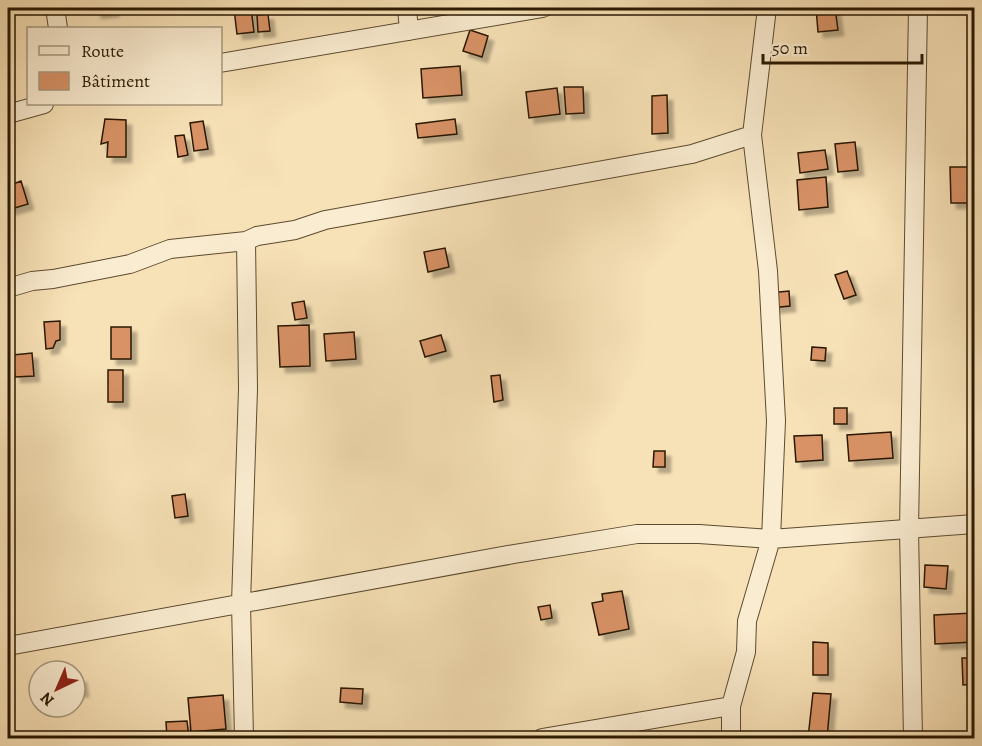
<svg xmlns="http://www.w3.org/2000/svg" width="982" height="746" font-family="Alegreya,serif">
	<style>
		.building { fill: #d89266; stroke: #291903; stroke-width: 1.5; filter: url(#shadow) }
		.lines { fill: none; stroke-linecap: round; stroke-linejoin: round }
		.minor-casing { stroke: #5c4b30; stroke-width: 20 }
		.minor { stroke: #faecd0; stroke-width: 18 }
	</style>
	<defs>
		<filter id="shadow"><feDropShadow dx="5.5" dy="5.5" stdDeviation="1.5" flood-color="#0004"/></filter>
	</defs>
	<rect width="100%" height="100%" fill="#f7e1b6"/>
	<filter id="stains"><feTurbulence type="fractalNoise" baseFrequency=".00333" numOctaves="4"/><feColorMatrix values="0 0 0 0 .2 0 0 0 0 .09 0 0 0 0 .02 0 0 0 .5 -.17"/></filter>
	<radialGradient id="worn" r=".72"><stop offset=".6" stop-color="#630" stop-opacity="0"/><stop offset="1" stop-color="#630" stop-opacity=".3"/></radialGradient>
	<path class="building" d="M 95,8 L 113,8 L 114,11 L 96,13 Z
		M 251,8 L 254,32 L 237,34 L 234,9 Z
		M 816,8 L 835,8 L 838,30 L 818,32 Z
		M 268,14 L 270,31 L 258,32 L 257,15 Z
		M 470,30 L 488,36 L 482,57 L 463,51 Z
		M 460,66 L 462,95 L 423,98 L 421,69 Z
		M 564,87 L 583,87 L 584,113 L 566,114 Z
		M 557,88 L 560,114 L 529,118 L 526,92 Z
		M 667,95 L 668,133 L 652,134 L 652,96 Z
		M 105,119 L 126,120 L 126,157 L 107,157 L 108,142 L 101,144 Z
		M 455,119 L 457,134 L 418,138 L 416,124 Z
		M 203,121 L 208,149 L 194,151 L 190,123 Z
		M 184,135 L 188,155 L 178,157 L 175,136 Z
		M 855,142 L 858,170 L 838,172 L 835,144 Z
		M 825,150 L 828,169 L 800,173 L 798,153 Z
		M 950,167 L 971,167 L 971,203 L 951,203 Z
		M 826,177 L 828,207 L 799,210 L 797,180 Z
		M 21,181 L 28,204 L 8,210 L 8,186 Z
		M 445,248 L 449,267 L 428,272 L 424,252 Z
		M 847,271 L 856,295 L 844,299 L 835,275 Z
		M 789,291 L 790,306 L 771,308 L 769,293 Z
		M 304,301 L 307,318 L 295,320 L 292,303 Z
		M 60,321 L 60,340 L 56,341 L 53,348 L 46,349 L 44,322 Z
		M 309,325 L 310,366 L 280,367 L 278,326 Z
		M 111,327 L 131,327 L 131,359 L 111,359 Z
		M 354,332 L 356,359 L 326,361 L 324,334 Z
		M 441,335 L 446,351 L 425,357 L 420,341 Z
		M 812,347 L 826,348 L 825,361 L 811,360 Z
		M 32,353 L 34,376 L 15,377 L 13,355 Z
		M 108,370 L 123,370 L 123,402 L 108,402 Z
		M 500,375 L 503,400 L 494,402 L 491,376 Z
		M 834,408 L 847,408 L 847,424 L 834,424 Z
		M 891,432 L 893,458 L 849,461 L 847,435 Z
		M 822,435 L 823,460 L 796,462 L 794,436 Z
		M 654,451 L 665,451 L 665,467 L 653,467 Z
		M 185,494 L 188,516 L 175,518 L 172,496 Z
		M 925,565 L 948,566 L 946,589 L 924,587 Z
		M 622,591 L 629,629 L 599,635 L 592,603 L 603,601 L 602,594 Z
		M 550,605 L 552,618 L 541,620 L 538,607 Z
		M 973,613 L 974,642 L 935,644 L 934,615 Z
		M 813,642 L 828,643 L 828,675 L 813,675 Z
		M 962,658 L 974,658 L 974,684 L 963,685 Z
		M 81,677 L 83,691 L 75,692 L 75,678 Z
		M 341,688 L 363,689 L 362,704 L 340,702 Z
		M 813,693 L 831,694 L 827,738 L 808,738 Z
		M 223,695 L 226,729 L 191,732 L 188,698 Z
		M 187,721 L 189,738 L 167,738 L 166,722 Z"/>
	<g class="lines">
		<defs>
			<path id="minor" d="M 55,8 L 58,28
				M 407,8 L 409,31
				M 220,63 L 543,8
				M 8,114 L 44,104
				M 8,288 L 32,281 L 53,279 L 130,264 L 170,249 L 246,241
				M 8,646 L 514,554 L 637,534 L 699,534 L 771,539 L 974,524
				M 244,738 L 241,603 L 248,389 L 246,241 L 257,236 L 295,230 L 325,220 L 692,154 L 752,135
				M 542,738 L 731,706
				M 731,738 L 731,706 L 746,652 L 747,621 L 771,539 L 776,421 L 768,271 L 752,135 L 767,8
				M 913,738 L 909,530 L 918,8"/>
		</defs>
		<use href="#minor" class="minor-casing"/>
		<use href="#minor" class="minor"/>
	</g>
	<rect width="982" height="746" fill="none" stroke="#f7e1b6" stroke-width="30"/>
	<rect x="9" y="9" width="964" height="728" fill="none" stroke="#291903" stroke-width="3"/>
	<rect x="15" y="15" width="952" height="716" fill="none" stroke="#291903" stroke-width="1.5"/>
	<rect x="27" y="27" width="195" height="78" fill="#faecd0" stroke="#a6987e" stroke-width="1.5"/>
	<rect x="39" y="46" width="30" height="9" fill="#faecd0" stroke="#a6987e" stroke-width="1.5"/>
	<text x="81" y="57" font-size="18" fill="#291903">Route</text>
	<rect x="39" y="72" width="30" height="18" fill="#d89266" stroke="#a6987e" stroke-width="1.5"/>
	<text x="81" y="87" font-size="18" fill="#291903">Bâtiment</text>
	<g transform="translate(57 689) rotate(224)"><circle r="28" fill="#faecd0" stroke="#a6987e" stroke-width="1.5"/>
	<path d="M0-4.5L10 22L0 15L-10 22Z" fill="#8f2418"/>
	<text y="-9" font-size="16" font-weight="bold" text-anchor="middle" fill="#291903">N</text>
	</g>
	<path d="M763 54v9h159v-9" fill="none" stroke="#291903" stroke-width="3"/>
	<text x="772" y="54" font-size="18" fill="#291903" stroke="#faecd0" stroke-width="4.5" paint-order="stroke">50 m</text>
	<rect width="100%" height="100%" filter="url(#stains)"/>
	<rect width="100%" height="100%" fill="url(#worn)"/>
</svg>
